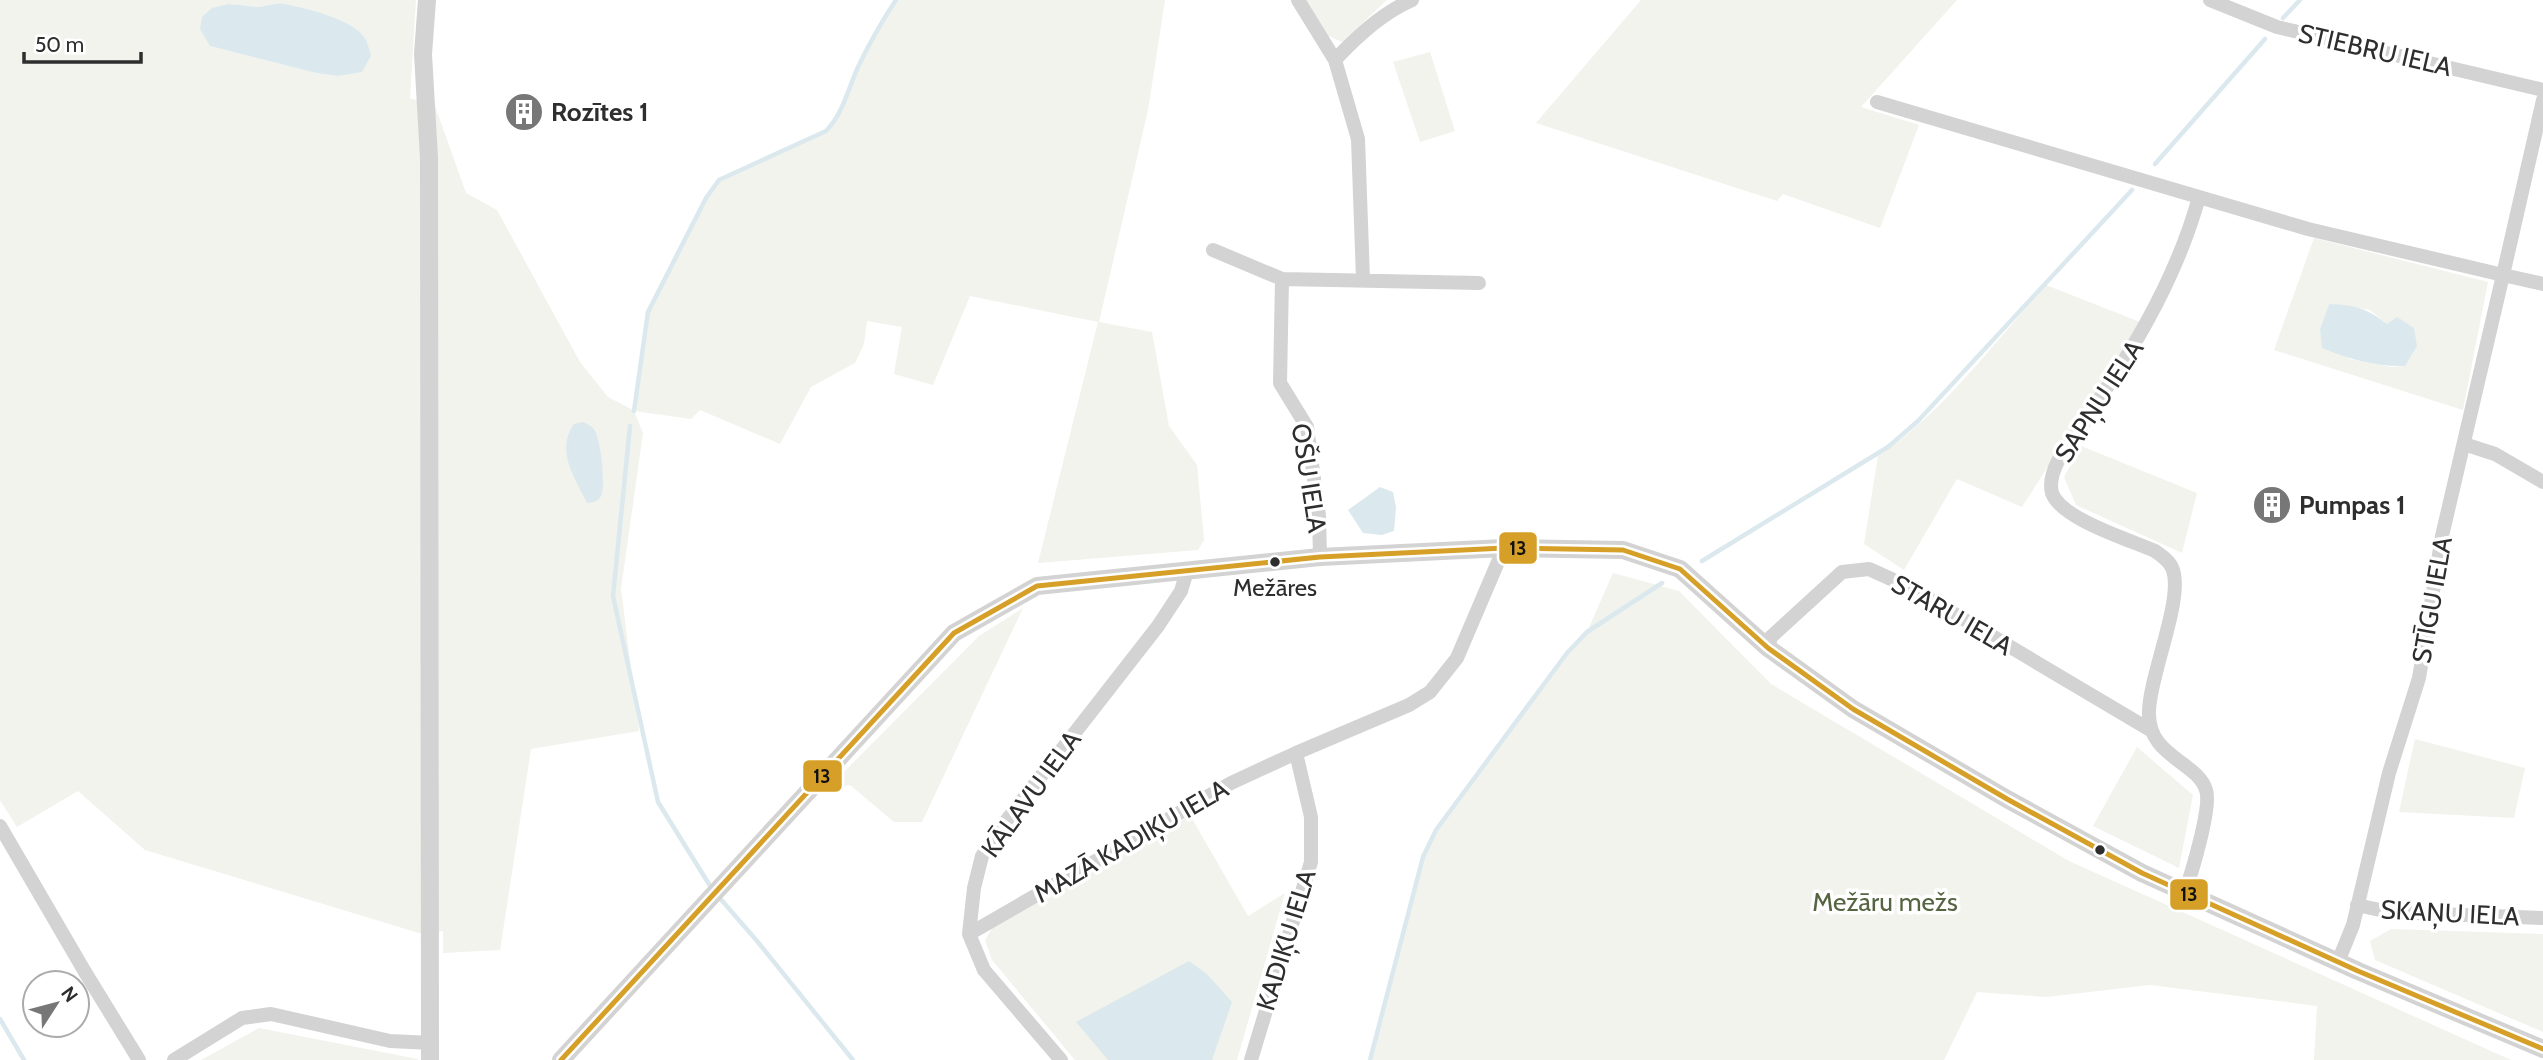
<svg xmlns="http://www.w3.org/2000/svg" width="2543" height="1060" font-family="Cabin,sans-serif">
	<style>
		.green { fill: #f1f3ec; fill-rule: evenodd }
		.water { fill: #dbe9ee }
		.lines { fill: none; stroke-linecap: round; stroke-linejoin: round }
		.stream { stroke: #dbe9ee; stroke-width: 4.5 }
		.minor { stroke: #d3d3d3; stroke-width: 14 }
		.tertiary { stroke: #d3d3d3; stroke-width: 18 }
		.bus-1-casing { stroke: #fff; stroke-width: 10 }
		.bus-1 { stroke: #d6a028; stroke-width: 5 }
		.bus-dot { fill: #2e2e2e; stroke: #fff; stroke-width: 2.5 }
		.labels { text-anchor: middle; stroke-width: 7; stroke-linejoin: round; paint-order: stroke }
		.bus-label { font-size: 24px; fill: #2e2e2e; stroke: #fff }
		.street-label { font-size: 26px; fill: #2e2e2e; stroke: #fff }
		.poi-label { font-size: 26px; font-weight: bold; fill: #2e2e2e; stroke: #fff; text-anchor: start }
		.park-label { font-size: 26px; fill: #556441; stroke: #fff }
		.line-badge { stroke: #fff; stroke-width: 2.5 }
		.pale-badge-label { font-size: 19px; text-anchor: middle; font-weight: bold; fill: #111 }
	</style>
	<rect width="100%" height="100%" fill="#fff"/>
	<path class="green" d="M 0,0 L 416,0 L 410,98 L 435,106 L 466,193 L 497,210 L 580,362 L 608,397 L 633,410 L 648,312 L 706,198 L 719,180 L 826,131 C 843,114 848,89 858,67 C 869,44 882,21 896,0 L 1165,0 L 1148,110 L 1099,322 L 1152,332 L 1169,426 L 1197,465 L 1204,540 L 1198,550 L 1038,563 L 1098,322 L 970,296 L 933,385 L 894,374 L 902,327 L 867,321 L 864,344 L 855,363 L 811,387 L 780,444 L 700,410 L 691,419 L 634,411 L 643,433 L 621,589 L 639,731 L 531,749 L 500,950 L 443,953 L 443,931 L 419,933 L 145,850 L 78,791 L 17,827 L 0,800 ZM 281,3 L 338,76 L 316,73 L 210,46 L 229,4 L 259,7 Z
		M 1304,0 L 1387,0 L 1342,42 L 1324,34 Z
		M 1641,0 L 1957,0 L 1861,107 L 1919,125 L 1880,228 L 1783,194 L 1777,201 L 1536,123 Z
		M 1430,52 L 1455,131 L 1420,142 L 1393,62 Z
		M 2314,238 L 2488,282 L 2463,410 L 2274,350 ZM 2329,304 L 2370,310 L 2387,324 L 2405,366 L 2391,367 L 2350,359 L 2320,329 Z
		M 2046,285 L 2140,322 L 2022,507 L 1957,479 L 1904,570 L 1864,544 L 1878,456 C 1942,414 1995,342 2046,285 Z
		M 2081,446 L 2197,493 L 2182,553 L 2076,505 L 2064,477 Z
		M 1613,573 L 1679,591 L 1771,684 L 2069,861 L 2511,1060 L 2314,1060 L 2317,1006 L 2150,985 L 2047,997 L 1977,992 L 1944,1060 L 1370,1060 L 1423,857 L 1436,830 L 1567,653 L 1587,632 Z
		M 1023,608 L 922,822 L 894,822 L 850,785 L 826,790 L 979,636 Z
		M 2415,739 L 2525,768 L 2514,818 L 2399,812 Z
		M 2137,747 L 2193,795 L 2179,868 L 2093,826 Z
		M 1190,815 L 1248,916 L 1285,893 L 1237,1060 L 1075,1060 L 992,960 L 985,940 L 993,927 Z
		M 2391,929 L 2543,934 L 2543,1032 L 2375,960 L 2370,941 Z
		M 259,1028 L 418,1059 L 418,1060 L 201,1060 Z"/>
	<path class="water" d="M 280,3 C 303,8 354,18 366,40 C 368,45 370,51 371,56 L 362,72 L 338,76 L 316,73 L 210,46 L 200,29 L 202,17 L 212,8 L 229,4 L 259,7 Z
		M 2329,304 C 2354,305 2367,308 2387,324 L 2397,317 L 2414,328 L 2417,346 L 2405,366 C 2376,367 2349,359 2322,348 L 2320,329 Z
		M 583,422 C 587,424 590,425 593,428 C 601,436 606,486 601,496 C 598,502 593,502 587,503 C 575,478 555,451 574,424 Z
		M 1380,487 L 1393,492 L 1396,507 L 1394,531 L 1382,535 L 1363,533 L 1348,510 Z
		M 1189,961 L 1207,974 L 1232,1002 L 1212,1060 L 1108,1060 L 1076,1022 Z"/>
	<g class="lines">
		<path class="stream" d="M 2283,18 L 2300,0
			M 2155,164 L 2265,39
			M 634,411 L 648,312 L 706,198 L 719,180 L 826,131 C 843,114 848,89 858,67 C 869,44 882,21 896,0
			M 630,426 L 613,596 L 658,802 L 712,889
			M 1702,561 L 1888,447 L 1918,421 L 2132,190
			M 718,896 L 757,941 L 853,1060
			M 0,1019 L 24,1060
			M 1370,1060 L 1423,857 L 1436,830 L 1567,653 L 1587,632 L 1662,583"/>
		<path class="minor" d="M 1298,0 L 1335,60 L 1358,139 L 1363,279
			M 2210,0 L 2277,27 L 2543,90
			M 1335,60 C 1357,36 1382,13 1412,0
			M 1877,102 L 2199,197 C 2171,298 2115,376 2058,461 C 2053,471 2049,482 2052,493 C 2061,519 2130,540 2155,551 C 2162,556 2170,561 2173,570 C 2183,601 2150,674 2149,711 C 2147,757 2197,761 2206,790 C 2212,806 2191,876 2184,894
			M 2199,197 L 2308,229 L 2503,275 L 2543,100
			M 1213,250 L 1282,279 L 1280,383 L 1307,427 L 1319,516 L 1320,557
			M 1282,279 L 1479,283
			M 2464,444 L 2495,454 L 2543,482
			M 1768,648 L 1771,637 L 1842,572 L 1869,569 L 1911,588 L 2152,731
			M 0,826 L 85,972 L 139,1060
			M 2357,905 L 2389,912 L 2543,918
			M 969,934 L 1231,783 L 1296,753
			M 2338,962 L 2353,925 L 2389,773 L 2419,678 L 2442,536 L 2503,275 L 2543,284
			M 174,1060 L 242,1018 L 271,1014 L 390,1041 L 431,1043
			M 1061,1060 L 984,970 L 969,934 L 974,888 L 982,856 L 999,830 L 1158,626 L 1181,591 L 1187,571
			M 1251,1060 L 1311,862 L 1311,817 L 1296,753 L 1409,705 L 1430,692 L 1457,658 L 1504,548"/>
		<path class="tertiary" d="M 427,0 L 423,54 L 429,158 L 430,1060
			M 561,1060 L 954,633 L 1037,586 L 1320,557 L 1504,548 L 1623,550 L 1680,569 L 1768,648 L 1853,709 L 2007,799 L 2142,873 L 2358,971 L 2543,1049"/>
		<defs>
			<path id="bus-1" d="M 561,1060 L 954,633 L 1037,586 L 1320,557 L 1504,548 L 1623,550 L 1680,569 L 1768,648 L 1853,709 L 2007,799 L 2142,873 L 2358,971 L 2543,1049"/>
		</defs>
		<use href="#bus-1" class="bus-1-casing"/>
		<use href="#bus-1" class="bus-1"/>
	</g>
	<defs>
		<symbol id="building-disc" viewBox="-11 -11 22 22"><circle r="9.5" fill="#777" stroke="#fff"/><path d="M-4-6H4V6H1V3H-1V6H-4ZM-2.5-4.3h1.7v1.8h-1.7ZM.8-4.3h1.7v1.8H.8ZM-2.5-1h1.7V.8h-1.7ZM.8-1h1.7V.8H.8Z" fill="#fff"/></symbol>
	</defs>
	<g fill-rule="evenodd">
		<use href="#building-disc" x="502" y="90" width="44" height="44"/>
		<use href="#building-disc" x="2250" y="483" width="44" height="44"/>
	</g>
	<g class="bus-dot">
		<circle cx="1275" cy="562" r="6"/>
		<circle cx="2100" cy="850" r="6"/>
	</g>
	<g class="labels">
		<g class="bus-label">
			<text x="1275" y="596">Mežāres</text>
		</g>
		<g class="street-label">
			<text transform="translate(2375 50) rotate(13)" y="9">STIEBRU IELA</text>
			<text transform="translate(2099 401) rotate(-57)" y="9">SAPŅU IELA</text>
			<text transform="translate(1309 478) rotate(81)" y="9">OŠU IELA</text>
			<text transform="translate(2432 600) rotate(-80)" y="9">STĪGU IELA</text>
			<text transform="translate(1952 615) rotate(30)" y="9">STARU IELA</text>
			<text transform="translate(1031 794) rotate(-54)" y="9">KĀLAVU IELA</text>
			<text transform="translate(1131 841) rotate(-30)" y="9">MAZĀ KADIĶU IELA</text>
			<text transform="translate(2450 913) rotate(3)" y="9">SKAŅU IELA</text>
			<text transform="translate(1286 940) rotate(-73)" y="9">KADIĶU IELA</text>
		</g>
		<g class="poi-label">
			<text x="551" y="121">Rozītes 1</text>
			<text x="2299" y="514">Pumpas 1</text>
		</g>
		<g class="park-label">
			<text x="1885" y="911">Mežāru mežs</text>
		</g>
	</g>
	<g class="line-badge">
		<rect x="1498" y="531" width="40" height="34" rx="7" fill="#d6a028"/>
		<rect x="802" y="759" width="41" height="34" rx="7" fill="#d6a028"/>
		<rect x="2169" y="878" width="40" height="33" rx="7" fill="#d6a028"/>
	</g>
	<g class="pale-badge-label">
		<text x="1518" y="555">13</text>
		<text x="822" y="783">13</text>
		<text x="2189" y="901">13</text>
	</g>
	<g transform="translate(56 1004) rotate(54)"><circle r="33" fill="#ffffff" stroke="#ababab" stroke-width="2"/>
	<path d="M0-5L12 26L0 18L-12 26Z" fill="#777777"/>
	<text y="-10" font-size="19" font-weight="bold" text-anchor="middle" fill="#2e2e2e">N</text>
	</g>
	<path d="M24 52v10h117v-10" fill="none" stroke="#2e2e2e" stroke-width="3.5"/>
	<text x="35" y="52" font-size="21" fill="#2e2e2e" stroke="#ffffff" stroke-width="5" paint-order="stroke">50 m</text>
</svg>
